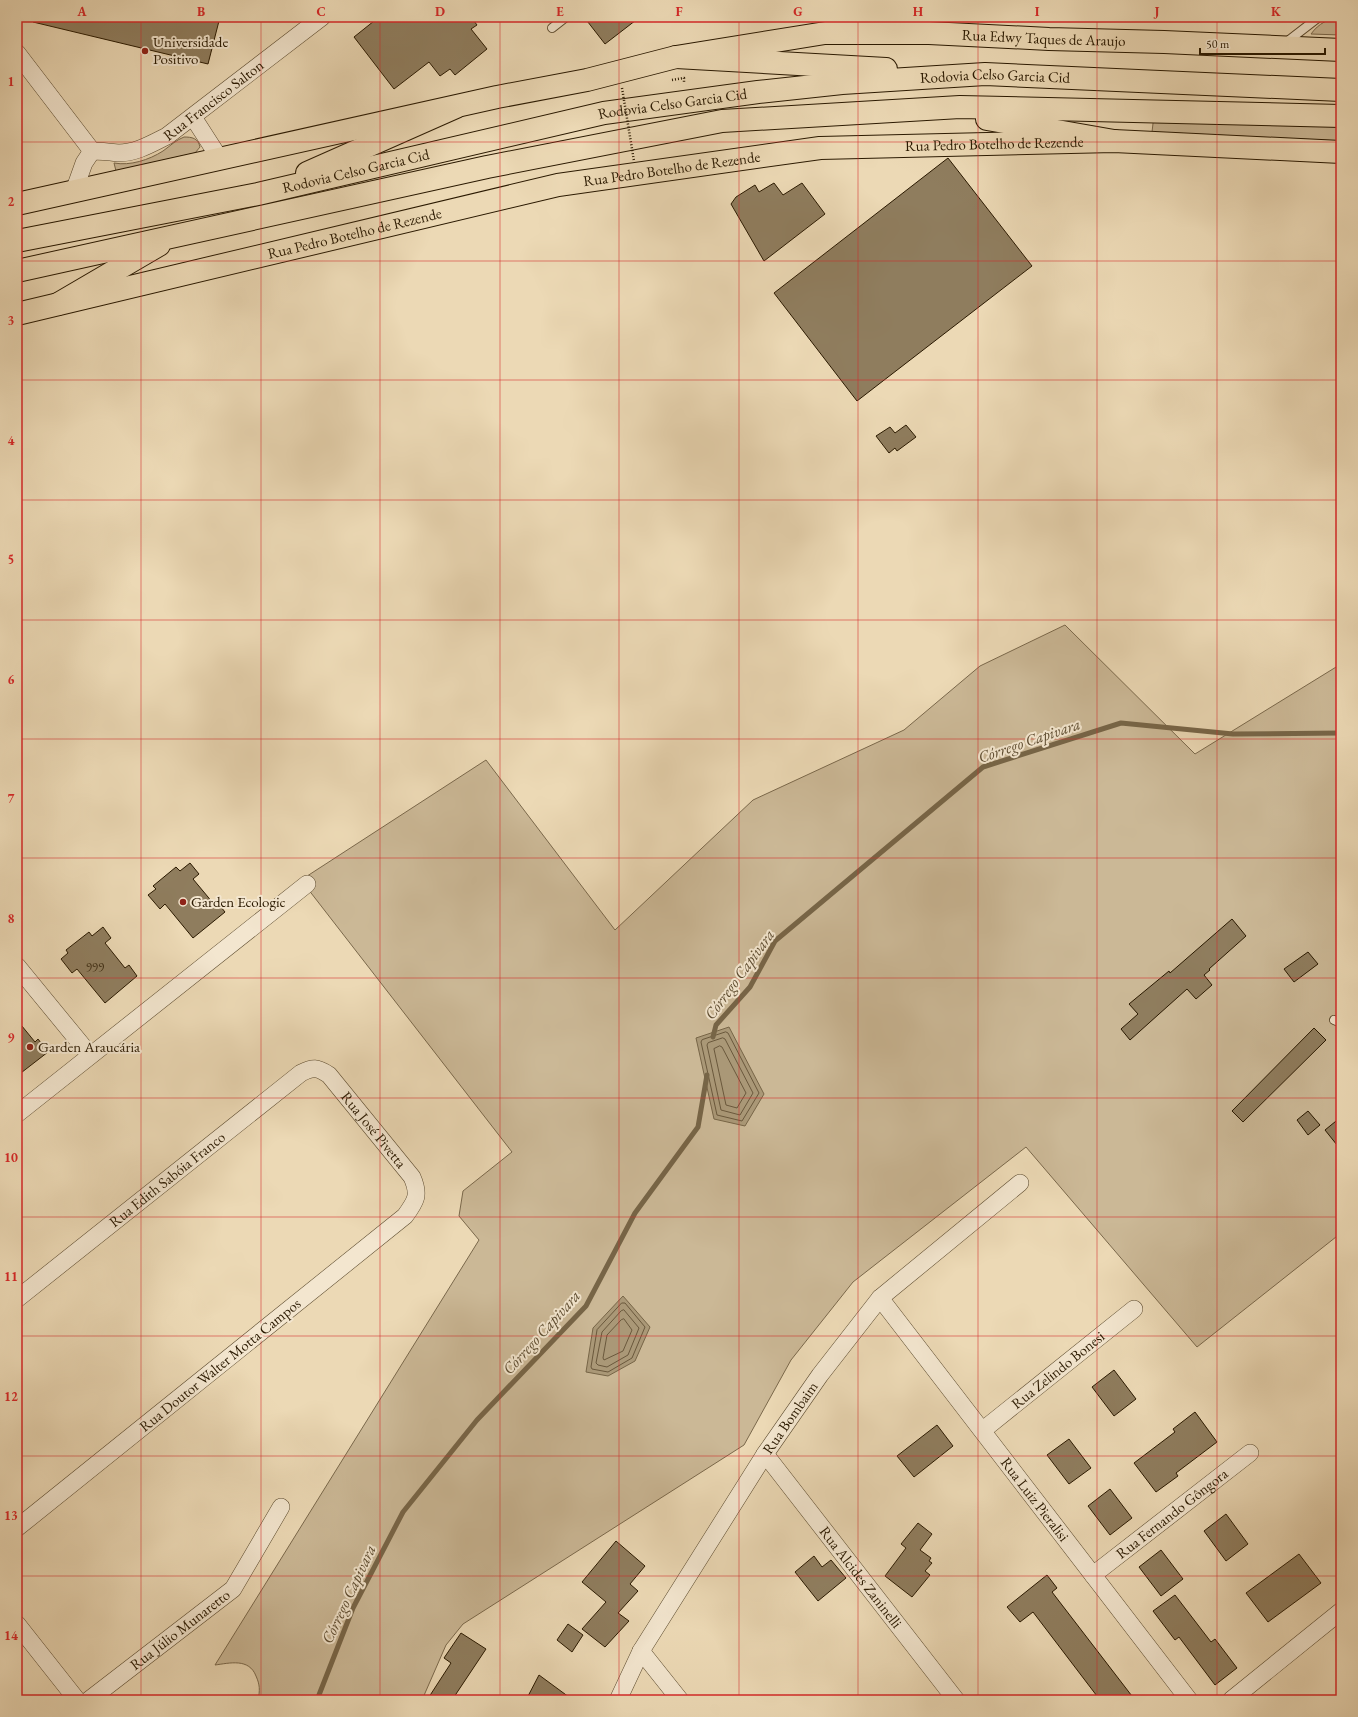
<svg xmlns="http://www.w3.org/2000/svg" width="1358" height="1717" font-family="'EB Garamond',serif">
	<style>
		.green { fill: #cbb896; stroke: #7a684b }
		.water { fill: #aa9877; stroke: #776547 }
		.lines { fill: none; stroke-linecap: round; stroke-linejoin: round }
		.shore { stroke: #6a583c; stroke-width: 1 }
		.stream { stroke: #776547; stroke-width: 5 }
		.building { fill: #8f7d5e; stroke: #2a1900 }
		.service-casing { stroke: #5a492d; stroke-width: 10 }
		.minor-casing { stroke: #5a492d; stroke-width: 18 }
		.primary-casing { stroke: #2a1900; stroke-width: 24 }
		.motorway-casing { stroke: #2a1900; stroke-width: 24 }
		.path { stroke: #2a1900; stroke-width: 2.5; stroke-dasharray: 1 2; stroke-linecap: butt }
		.service { stroke: #f3e6cf; stroke-width: 8 }
		.minor { stroke: #f3e6cf; stroke-width: 17 }
		.primary { stroke: #ecd9b5; stroke-width: 22 }
		.motorway { stroke: #ecd9b5; stroke-width: 22 }
		.path-bridge { stroke: #2a1900; stroke-width: 2.5; stroke-dasharray: 1 2; stroke-linecap: butt }
		.grid { fill: none; stroke: #d62828; stroke-width: 1; stroke-opacity: 0.55 }
		.poi-dot { fill: #8f2418; stroke: #f3e6cf; stroke-width: 1.5 }
		.labels { text-anchor: middle; stroke-width: 4; stroke-linejoin: round; paint-order: stroke }
		.number-label { font-size: 13px; fill: #433218 }
		.street-label { font-size: 15px; fill: #2a1900; stroke: #f3e6cf }
		.poi-label { font-size: 15px; fill: #2a1900; stroke: #f3e6cf; text-anchor: start }
		.water-label { font-size: 16px; font-style: italic; fill: #5d4c30; stroke: #f3e6cf }
		.neatline { fill: none; stroke: #d62828; stroke-width: 1.5 }
		.grid-label { font-size: 13px; text-anchor: middle; font-weight: bold; fill: #d62828 }
	</style>
	<rect width="100%" height="100%" fill="#ecd9b5"/>
	<filter id="stains"><feTurbulence type="fractalNoise" baseFrequency=".005" numOctaves="4"/><feColorMatrix values="0 0 0 0 .2 0 0 0 0 .09 0 0 0 0 .02 0 0 0 .5 -.17"/></filter>
	<radialGradient id="worn" r=".72"><stop offset=".6" stop-color="#630" stop-opacity="0"/><stop offset="1" stop-color="#630" stop-opacity=".3"/></radialGradient>
	<path class="green" d="M 1341,17 L 1341,35 L 1311,34 C 1319,23 1328,19 1341,17 Z
		M 1154,115 L 1341,125 L 1341,141 L 1152,132 Z
		M 184,137 C 192,137 198,138 200,147 L 195,153 L 116,171 L 114,163 C 130,166 149,160 163,151 C 170,146 176,140 184,137 Z
		M 1065,625 L 1195,754 L 1341,664 L 1341,1233 L 1197,1347 L 1026,1147 L 853,1282 L 791,1360 L 744,1445 L 463,1624 L 446,1645 L 422,1700 L 258,1700 C 260,1690 260,1685 256,1676 C 249,1658 230,1663 215,1665 L 479,1240 L 459,1216 L 463,1191 L 512,1152 L 301,880 L 486,760 L 615,930 L 753,800 L 904,730 L 980,666 Z"/>
	<path class="water" d="M 729,1027 L 764,1094 L 745,1126 L 714,1119 L 696,1038 Z
		M 623,1296 L 650,1327 L 635,1361 L 608,1376 L 586,1372 L 593,1328 Z"/>
	<g class="lines">
		<path class="shore" d="M 726,1032 L 728,1033 L 759,1093 L 742,1121 L 717,1115 L 701,1042 L 702,1040 Z
			M 723,1038 L 725,1039 L 753,1093 L 740,1115 L 721,1110 L 707,1045 L 708,1043 Z
			M 720,1046 L 722,1047 L 746,1093 L 737,1108 L 726,1105 L 714,1049 Z
			M 622,1303 L 625,1303 L 645,1327 L 632,1358 L 608,1372 L 592,1369 L 591,1367 L 597,1330 Z
			M 624,1310 L 639,1328 L 628,1355 L 607,1367 L 598,1365 L 596,1363 L 602,1332 L 621,1311 Z
			M 624,1319 L 632,1330 L 623,1351 L 604,1360 L 603,1358 L 607,1335 L 621,1320 Z"/>
		<path class="stream" d="M 713,1037 L 716,1025 L 750,987 L 775,941 L 983,767 L 1121,723 L 1233,734 L 1341,733
			M 317,1700 L 353,1608 L 403,1512 L 477,1420 L 586,1306 L 635,1213 L 698,1127 L 707,1075"/>
	</g>
	<path class="building" d="M 33,17 L 220,17 L 208,64 L 33,22 Z
		M 379,17 L 471,17 L 477,25 L 471,29 L 487,49 L 455,75 L 450,69 L 440,76 L 429,62 L 394,89 L 354,37 Z
		M 584,17 L 640,17 L 605,44 Z
		M 948,158 L 1032,266 L 857,401 L 774,293 Z
		M 774,183 L 783,195 L 802,183 L 825,214 L 764,261 L 731,204 L 736,197 L 755,185 L 759,192 Z
		M 906,425 L 916,437 L 897,451 L 895,448 L 889,453 L 876,436 L 890,427 L 895,433 Z
		M 190,863 L 199,874 L 193,879 L 213,903 L 216,901 L 225,912 L 193,938 L 165,904 L 160,909 L 148,895 L 156,889 L 153,886 L 176,867 L 180,871 Z
		M 1232,919 L 1246,936 L 1209,969 L 1210,970 L 1204,975 L 1212,985 L 1196,999 L 1187,989 L 1130,1040 L 1121,1029 L 1138,1014 L 1129,1004 L 1169,971 L 1170,973 Z
		M 103,927 L 111,938 L 105,943 L 125,968 L 129,965 L 137,976 L 105,1003 L 77,969 L 72,973 L 61,959 L 68,953 L 66,950 L 89,932 L 92,936 Z
		M 1308,952 L 1318,964 L 1294,982 L 1284,969 Z
		M 17,1020 L 35,1042 L 38,1039 L 48,1052 L 17,1076 Z
		M 1314,1028 L 1326,1040 L 1243,1122 L 1232,1111 Z
		M 1308,1111 L 1320,1125 L 1308,1135 L 1297,1120 Z
		M 1341,1117 L 1341,1150 L 1325,1130 Z
		M 1114,1370 L 1136,1399 L 1114,1416 L 1092,1387 Z
		M 1195,1412 L 1217,1442 L 1176,1473 L 1178,1476 L 1156,1492 L 1134,1463 L 1175,1432 L 1173,1429 Z
		M 937,1425 L 953,1446 L 914,1477 L 897,1456 Z
		M 1069,1439 L 1091,1468 L 1069,1484 L 1047,1455 Z
		M 1110,1489 L 1132,1518 L 1110,1535 L 1088,1506 Z
		M 1226,1514 L 1248,1544 L 1226,1561 L 1204,1531 Z
		M 918,1523 L 932,1534 L 920,1550 L 931,1558 L 929,1561 L 932,1563 L 925,1571 L 930,1575 L 912,1597 L 885,1576 L 906,1548 L 901,1544 Z
		M 616,1541 L 645,1566 L 630,1584 L 638,1591 L 618,1613 L 629,1621 L 605,1647 L 582,1629 L 606,1602 L 582,1582 Z
		M 1161,1550 L 1183,1579 L 1161,1596 L 1139,1567 Z
		M 1299,1554 L 1321,1583 L 1268,1622 L 1246,1593 Z
		M 814,1556 L 822,1567 L 831,1560 L 846,1578 L 818,1601 L 795,1572 Z
		M 1047,1575 L 1057,1588 L 1052,1592 L 1135,1700 L 1100,1700 L 1033,1612 L 1020,1622 L 1007,1607 Z
		M 1175,1595 L 1211,1642 L 1215,1639 L 1237,1668 L 1215,1685 L 1179,1637 L 1175,1640 L 1153,1611 Z
		M 568,1624 L 583,1635 L 572,1652 L 557,1640 Z
		M 461,1633 L 486,1649 L 452,1700 L 427,1700 L 451,1663 L 444,1658 Z
		M 539,1675 L 573,1700 L 526,1700 Z"/>
	<g class="lines">
		<defs>
			<path id="service" d="M 921,17 L 928,31
				M 552,28 L 566,17
				M 1284,44 L 1319,17
				M 1334,1020 L 1341,1023"/>
			<g id="minor">
				<path d="M 17,53 L 92,151"/>
				<path d="M 193,117 L 220,159"/>
				<path id="s1" d="M 92,151 C 101,151 110,152 118,153 C 136,153 151,144 167,136 L 322,17"/>
				<path d="M 74,191 L 84,163 L 92,151"/>
				<path d="M 17,966 L 90,1055"/>
				<path d="M 17,1114 L 307,884"/>
				<path id="s2" d="M 880,1298 L 1189,1700"/>
				<path id="s3" d="M 17,1299 L 301,1073 C 313,1067 317,1067 329,1075 L 412,1177 C 420,1195 416,1201 405,1216 L 17,1528"/>
				<path id="s4" d="M 983,1430 L 1134,1309"/>
				<path id="s5" d="M 765,1454 L 956,1700"/>
				<path id="s6" d="M 1093,1575 L 1250,1453"/>
				<path d="M 17,1624 L 77,1700"/>
				<path d="M 641,1651 L 680,1700"/>
				<path id="s7" d="M 89,1700 L 233,1589 L 281,1507"/>
				<path id="s8" d="M 618,1700 L 641,1651 L 765,1454 L 820,1375 L 880,1298 L 1020,1183"/>
				<path d="M 1231,1700 L 1341,1611"/>
			</g>
			<g id="primary">
				<path id="s9" d="M 17,204 L 497,97 L 587,80 L 676,57 L 825,33 L 929,33 L 1049,39 L 1164,42 L 1341,50"/>
				<path id="s10" d="M 17,314 L 558,185 L 820,148 L 1114,141 L 1341,152"/>
			</g>
			<g id="motorway">
				<path d="M 676,57 L 886,69"/>
				<path d="M 987,119 L 1114,141"/>
				<path d="M 307,173 L 456,107"/>
				<path id="s11" d="M 17,241 L 258,194 L 604,113 L 758,92 L 842,83 L 985,74 L 1341,90"/>
				<path d="M 17,271 L 487,167 L 722,121 L 960,107 L 1341,116"/>
				<path d="M 58,304 L 159,245"/>
			</g>
		</defs>
		<use href="#service" class="service-casing"/>
		<use href="#minor" class="minor-casing"/>
		<use href="#primary" class="primary-casing"/>
		<use href="#motorway" class="motorway-casing"/>
		<path class="path" d="M 672,80 L 684,78 L 684,83"/>
		<use href="#service" class="service"/>
		<use href="#minor" class="minor"/>
		<use href="#primary" class="primary"/>
		<use href="#motorway" class="motorway"/>
		<path class="path-bridge" d="M 622,88 L 634,161"/>
	</g>
	<path class="grid" d="M 141,17 L 141,1700M 261,17 L 261,1700M 380,17 L 380,1700M 500,17 L 500,1700M 619,17 L 619,1700M 739,17 L 739,1700M 858,17 L 858,1700M 978,17 L 978,1700M 1097,17 L 1097,1700M 1217,17 L 1217,1700M 17,142 L 1341,142M 17,261 L 1341,261M 17,380 L 1341,380M 17,500 L 1341,500M 17,620 L 1341,620M 17,739 L 1341,739M 17,858 L 1341,858M 17,978 L 1341,978M 17,1098 L 1341,1098M 17,1217 L 1341,1217M 17,1336 L 1341,1336M 17,1456 L 1341,1456M 17,1576 L 1341,1576"/>
	<g class="poi-dot">
		<circle cx="145" cy="51" r="4"/>
		<circle cx="183" cy="902" r="4"/>
		<circle cx="30" cy="1047" r="4"/>
	</g>
	<g class="labels">
		<g class="number-label">
			<text x="95" y="972">999</text>
		</g>
		<g class="street-label">
			<text dy="5" stroke="none"><textPath href="#s9" startOffset="1045">Rua Edwy Taques de Araujo</textPath></text>
			<text dy="5" stroke="none"><textPath href="#s11" startOffset="994">Rodovia Celso Garcia Cid</textPath></text>
			<text dy="5" stroke="none"><textPath href="#s1" startOffset="137">Rua Francisco Salton</textPath></text>
			<text dy="5" stroke="none"><textPath href="#s11" startOffset="670">Rodovia Celso Garcia Cid</textPath></text>
			<text dy="5" stroke="none"><textPath href="#s10" startOffset="995">Rua Pedro Botelho de Rezende</textPath></text>
			<text dy="5" stroke="none"><textPath href="#s10" startOffset="671">Rua Pedro Botelho de Rezende</textPath></text>
			<text dy="5" stroke="none"><textPath href="#s11" startOffset="346">Rodovia Celso Garcia Cid</textPath></text>
			<text dy="5" stroke="none"><textPath href="#s10" startOffset="347">Rua Pedro Botelho de Rezende</textPath></text>
			<text dy="5" stroke="none"><textPath href="#s3" startOffset="464">Rua José Pivetta</textPath></text>
			<text dy="5" stroke="none"><textPath href="#s3" startOffset="192">Rua Edith Sabóia Franco</textPath></text>
			<text transform="translate(220 1365) rotate(-39)" y="5">Rua Doutor Walter Motta Campos</text>
			<text dy="5" stroke="none"><textPath href="#s4" startOffset="96">Rua Zelindo Bonesi</textPath></text>
			<text dy="5" stroke="none"><textPath href="#s8" startOffset="331">Rua Bombaim</textPath></text>
			<text dy="5" stroke="none"><textPath href="#s2" startOffset="254">Rua Luiz Pieralisi</textPath></text>
			<text dy="5" stroke="none"><textPath href="#s6" startOffset="100">Rua Fernando Gôngora</textPath></text>
			<text dy="5" stroke="none"><textPath href="#s5" startOffset="156">Rua Alcides Zaninelli</textPath></text>
			<text dy="5" stroke="none"><textPath href="#s7" startOffset="115">Rua Júlio Munaretto</textPath></text>
		</g>
		<g class="poi-label">
			<text x="153" y="47">Universidade<tspan x="153" dy="17">Positivo</tspan></text>
			<text x="191" y="907">Garden Ecologic</text>
			<text x="38" y="1052">Garden Araucária</text>
		</g>
		<g class="water-label">
			<text transform="translate(1029 740) rotate(-19)" y="6">Córrego Capivara</text>
			<text transform="translate(739 974) rotate(-54)" y="6">Córrego Capivara</text>
			<text transform="translate(541 1332) rotate(-48)" y="6">Córrego Capivara</text>
			<text transform="translate(348 1594) rotate(-65)" y="6">Córrego Capivara</text>
		</g>
	</g>
	<rect width="1358" height="1717" fill="none" stroke="#ecd9b5" stroke-width="44"/>
	<path d="M1200 48v6h125v-6" fill="none" stroke="#2a1900" stroke-width="2"/>
	<text x="1206" y="48" font-size="12" fill="#2a1900" stroke="#f3e6cf" stroke-width="3" paint-order="stroke">50 m</text>
	<rect x="22" y="22" width="1314" height="1673" class="neatline"/>
	<g class="grid-label">
		<text x="82" y="16">A</text>
		<text x="201" y="16">B</text>
		<text x="321" y="16">C</text>
		<text x="440" y="16">D</text>
		<text x="560" y="16">E</text>
		<text x="679" y="16">F</text>
		<text x="798" y="16">G</text>
		<text x="918" y="16">H</text>
		<text x="1037" y="16">I</text>
		<text x="1157" y="16">J</text>
		<text x="1276" y="16">K</text>
		<text x="11" y="86">1</text>
		<text x="11" y="206">2</text>
		<text x="11" y="325">3</text>
		<text x="11" y="445">4</text>
		<text x="11" y="564">5</text>
		<text x="11" y="684">6</text>
		<text x="11" y="803">7</text>
		<text x="11" y="923">8</text>
		<text x="11" y="1042">9</text>
		<text x="11" y="1162">10</text>
		<text x="11" y="1281">11</text>
		<text x="11" y="1401">12</text>
		<text x="11" y="1520">13</text>
		<text x="11" y="1640">14</text>
	</g>
	<rect width="100%" height="100%" filter="url(#stains)"/>
	<rect width="100%" height="100%" fill="url(#worn)"/>
</svg>
